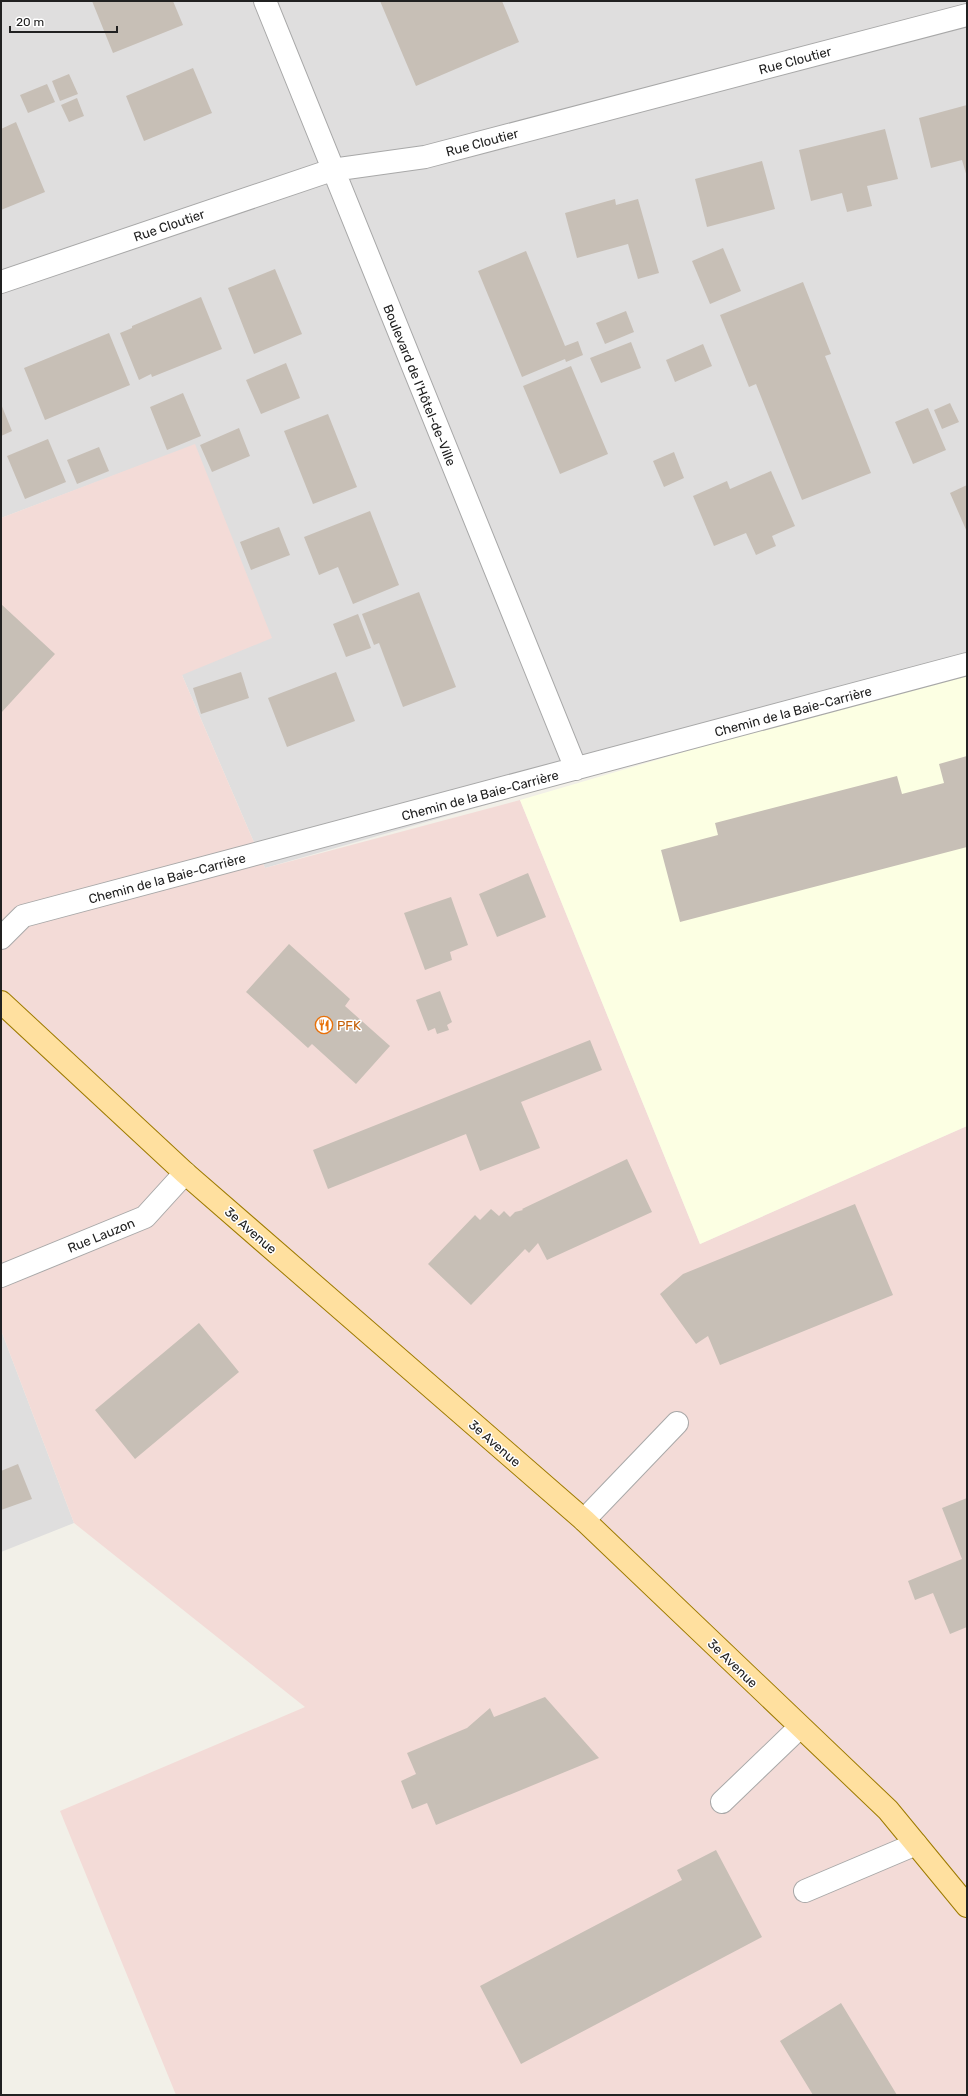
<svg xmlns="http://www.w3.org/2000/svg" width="968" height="2096" font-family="Rubik,sans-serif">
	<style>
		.residential { fill: #dfdede }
		.commercial { fill: #f3dbd7 }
		.education { fill: #fcffe3 }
		.building { fill: #c7bfb6 }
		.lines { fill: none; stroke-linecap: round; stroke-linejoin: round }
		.minor-casing { stroke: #a8a8a8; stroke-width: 24 }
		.major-casing { stroke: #9e7b00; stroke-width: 24 }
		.minor { stroke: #fff; stroke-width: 22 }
		.major { stroke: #ffe09f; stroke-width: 22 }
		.labels { text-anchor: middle; stroke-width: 3; stroke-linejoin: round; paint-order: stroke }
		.street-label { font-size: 13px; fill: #212121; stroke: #fff }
		.food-label { font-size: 13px; fill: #c56008; stroke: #fff; text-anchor: start }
	</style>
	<rect width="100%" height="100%" fill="#f2f0e8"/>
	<path class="residential" d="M 1,1 L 967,1 L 967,668 L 265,868 L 182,675 L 195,445 L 1,518 Z
		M 1,1330 L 74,1523 L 1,1552 Z"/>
	<path class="commercial" d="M 195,444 L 272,638 L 182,675 L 265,868 L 520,800 L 700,1244 L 967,1126 L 967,2095 L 176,2095 L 60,1811 L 305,1707 L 74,1523 L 1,1330 L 1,518 Z"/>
	<path class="education" d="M 967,669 L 967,1126 L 700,1244 L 520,800 Z"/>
	<path class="building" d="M 92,1 L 173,1 L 183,25 L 113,53 Z
		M 380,1 L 502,1 L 519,42 L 416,86 Z
		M 193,68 L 212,113 L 144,141 L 126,96 Z
		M 69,74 L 78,94 L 60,101 L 52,81 Z
		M 47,84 L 55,102 L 28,113 L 20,95 Z
		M 77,98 L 84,116 L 69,122 L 61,105 Z
		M 967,105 L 967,177 L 962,160 L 931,168 L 919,118 Z
		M 16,122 L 45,192 L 1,210 L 1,129 Z
		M 885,129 L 898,179 L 867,186 L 872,206 L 847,212 L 842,193 L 811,201 L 799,150 Z
		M 762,161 L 775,209 L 707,227 L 695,179 Z
		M 615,199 L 616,205 L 638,199 L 659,273 L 638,279 L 628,244 L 577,258 L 565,213 Z
		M 723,248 L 741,291 L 710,304 L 692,261 Z
		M 526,251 L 565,346 L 578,341 L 583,355 L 566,362 L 565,359 L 522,377 L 478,271 Z
		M 275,269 L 302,334 L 254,354 L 228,288 Z
		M 803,282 L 831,354 L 825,356 L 871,473 L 802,500 L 756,384 L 749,387 L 720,315 Z
		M 201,297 L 222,349 L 152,377 L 151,374 L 139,380 L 120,333 L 132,328 L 132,326 Z
		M 626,311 L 634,332 L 605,344 L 596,323 Z
		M 109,333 L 130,385 L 45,420 L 24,368 Z
		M 631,342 L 641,368 L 601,383 L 590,358 Z
		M 703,344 L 712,366 L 675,382 L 666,360 Z
		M 286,363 L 300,398 L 261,414 L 246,380 Z
		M 571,366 L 608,454 L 560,474 L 523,386 Z
		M 183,393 L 201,436 L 167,450 L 150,407 Z
		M 950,403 L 959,422 L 942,429 L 934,410 Z
		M 1,404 L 12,431 L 1,436 Z
		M 928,408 L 946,450 L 913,464 L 895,422 Z
		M 328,414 L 357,487 L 313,504 L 284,431 Z
		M 239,428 L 250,456 L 212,472 L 200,445 Z
		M 48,439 L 66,482 L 25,499 L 7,456 Z
		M 99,447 L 109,471 L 77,484 L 67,460 Z
		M 674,452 L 684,478 L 664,487 L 653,461 Z
		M 771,471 L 795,526 L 772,536 L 776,546 L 756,555 L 746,533 L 714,546 L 693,496 L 727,481 L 730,489 Z
		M 967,485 L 967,532 L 950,493 Z
		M 370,511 L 399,585 L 353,604 L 338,567 L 319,575 L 304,537 Z
		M 279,527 L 290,555 L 251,570 L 240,542 Z
		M 419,592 L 456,687 L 403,707 L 379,643 L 374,645 L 362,614 Z
		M 1,604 L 55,654 L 1,713 Z
		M 358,614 L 371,648 L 346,657 L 333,624 Z
		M 241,672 L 249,698 L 201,714 L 193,688 Z
		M 336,672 L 355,721 L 287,747 L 268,698 Z
		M 967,756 L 967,847 L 680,922 L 661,850 L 718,835 L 715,823 L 897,776 L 902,794 L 944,783 L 939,764 Z
		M 528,873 L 546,917 L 497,937 L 479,894 Z
		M 451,897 L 468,945 L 450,952 L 452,960 L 425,970 L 404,913 Z
		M 289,944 L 350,999 L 345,1006 L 390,1046 L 356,1084 L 312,1044 L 308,1048 L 246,992 Z
		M 440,991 L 452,1022 L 447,1025 L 449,1030 L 437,1034 L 435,1028 L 428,1031 L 416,1000 Z
		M 590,1040 L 602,1070 L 521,1102 L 540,1148 L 480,1171 L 466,1134 L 328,1189 L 313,1150 Z
		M 627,1159 L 652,1212 L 547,1260 L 538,1243 L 529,1253 L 525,1249 L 471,1305 L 428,1264 L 475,1215 L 480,1220 L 491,1209 L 499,1216 L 504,1211 L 510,1217 L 515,1212 L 523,1210 L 522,1209 Z
		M 855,1204 L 893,1295 L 720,1365 L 708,1336 L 696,1344 L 660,1294 L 683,1274 Z
		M 199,1323 L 239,1372 L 135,1459 L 95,1410 Z
		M 18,1464 L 32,1499 L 1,1510 L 1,1471 Z
		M 967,1498 L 967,1627 L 950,1634 L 933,1593 L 915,1600 L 908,1581 L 962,1559 L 942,1508 Z
		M 545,1697 L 599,1758 L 436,1825 L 427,1803 L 412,1809 L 401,1781 L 416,1774 L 407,1753 L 467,1728 L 490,1708 L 494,1717 Z
		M 716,1850 L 762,1937 L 521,2064 L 480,1986 L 682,1880 L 677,1870 Z
		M 841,2003 L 897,2095 L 813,2095 L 780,2041 Z"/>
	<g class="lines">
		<defs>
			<path id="minor" d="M 265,1 L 576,769
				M 1,282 L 332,170 L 425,157 L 967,15
				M 1,938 L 23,916 L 967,664
				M 1,1276 L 145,1217 L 185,1173
				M 584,1520 L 677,1423
				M 722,1802 L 800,1727
				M 805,1891 L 916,1844"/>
			<path id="major" d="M 1,1002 L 185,1173 L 584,1520 L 888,1810 L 967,1906"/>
		</defs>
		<use href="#minor" class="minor-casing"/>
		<use href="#major" class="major-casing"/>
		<use href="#minor" class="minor"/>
		<use href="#major" class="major"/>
	</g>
	<defs>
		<symbol id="restaurant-ring" viewBox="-11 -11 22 22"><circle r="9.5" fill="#fff" stroke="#e8710a" stroke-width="1.5"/><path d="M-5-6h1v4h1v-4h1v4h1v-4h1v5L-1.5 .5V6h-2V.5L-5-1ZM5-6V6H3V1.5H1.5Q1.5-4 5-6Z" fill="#e8710a"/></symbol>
	</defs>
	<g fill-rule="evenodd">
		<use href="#restaurant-ring" x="314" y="1015" width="20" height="20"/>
	</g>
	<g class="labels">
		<g class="street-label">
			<text transform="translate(795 60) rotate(-15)" y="5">Rue Cloutier</text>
			<text transform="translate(482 142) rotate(-15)" y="5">Rue Cloutier</text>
			<text transform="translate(169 225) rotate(-19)" y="5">Rue Cloutier</text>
			<text transform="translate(420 385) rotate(68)" y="5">Boulevard de l'Hôtel-de-Ville</text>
			<text transform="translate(793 711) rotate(-15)" y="5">Chemin de la Baie-Carrière</text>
			<text transform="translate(480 795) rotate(-15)" y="5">Chemin de la Baie-Carrière</text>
			<text transform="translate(167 878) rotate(-15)" y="5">Chemin de la Baie-Carrière</text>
			<text transform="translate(251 1230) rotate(41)" y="5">3e Avenue</text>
			<text transform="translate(101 1235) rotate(-22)" y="5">Rue Lauzon</text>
			<text transform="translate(495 1443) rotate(41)" y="5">3e Avenue</text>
			<text transform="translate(733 1663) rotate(44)" y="5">3e Avenue</text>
		</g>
		<g class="food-label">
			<text x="337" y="1030">PFK</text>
		</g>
	</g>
	<rect width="968" height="2096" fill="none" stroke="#212121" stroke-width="4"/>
	<path d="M10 26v6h107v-6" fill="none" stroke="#212121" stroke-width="2"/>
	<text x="16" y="26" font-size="12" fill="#212121" stroke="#ffffff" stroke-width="3" paint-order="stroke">20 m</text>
</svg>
